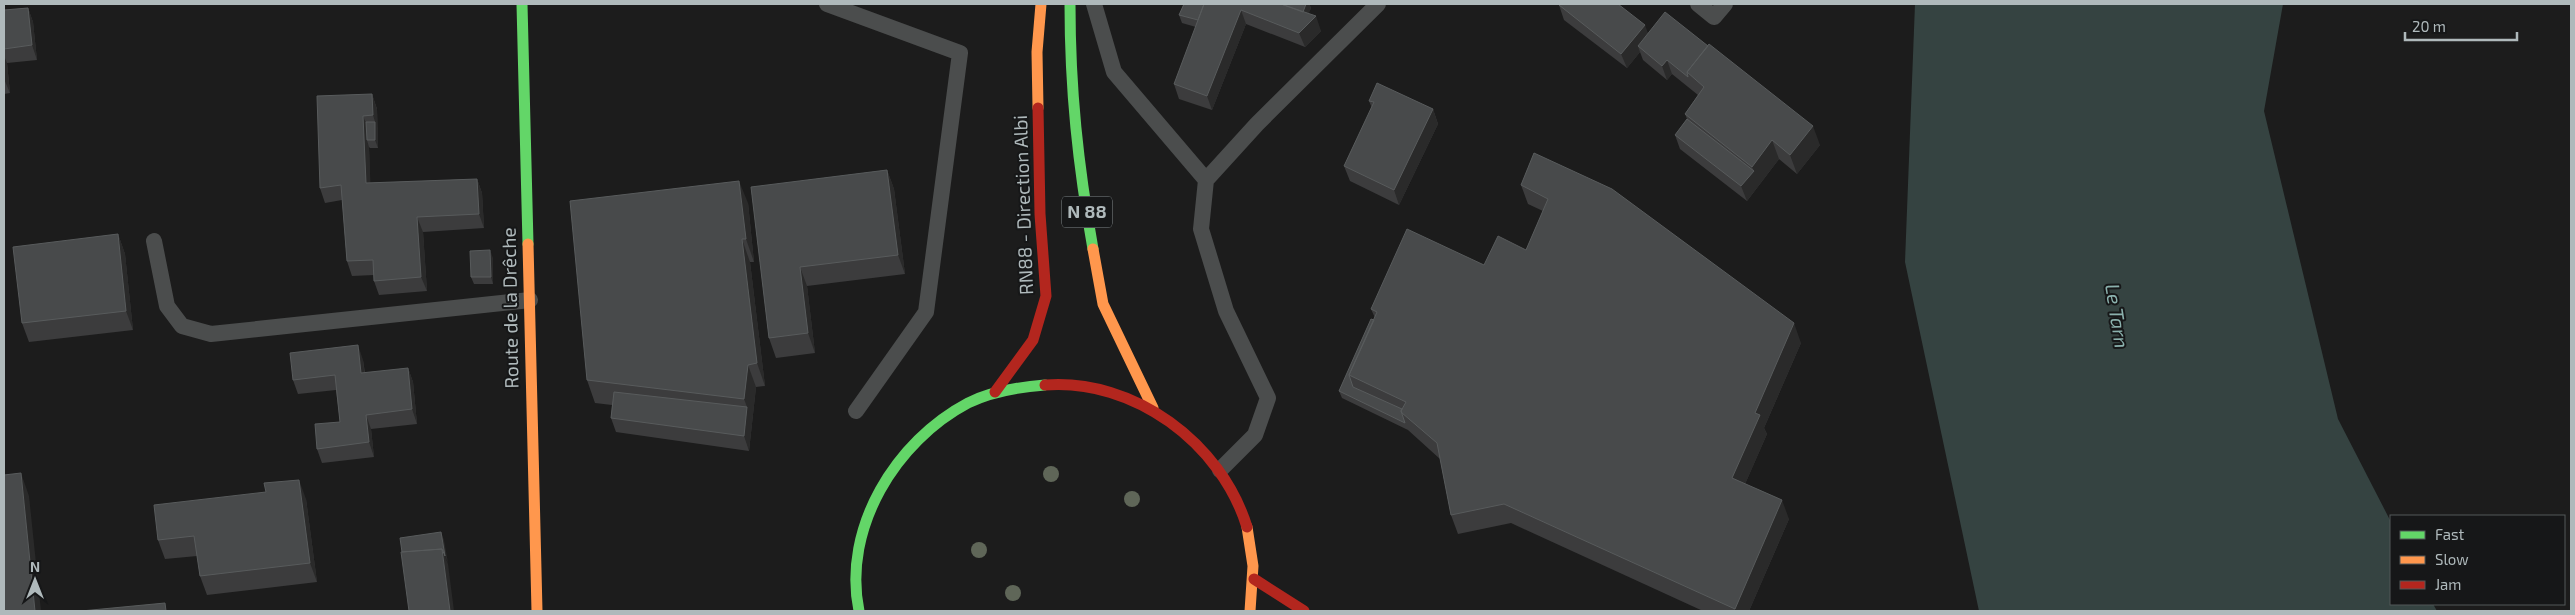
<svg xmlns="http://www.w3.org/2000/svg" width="2575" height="615" font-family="'Exo 2',sans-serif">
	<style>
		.water { fill: #354341 }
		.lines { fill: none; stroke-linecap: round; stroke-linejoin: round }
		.lane { stroke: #4b4d4d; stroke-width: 16 }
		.fast { stroke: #63d668; stroke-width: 11 }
		.slow { stroke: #ff974d; stroke-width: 11 }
		.jam { stroke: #b3261e; stroke-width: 11 }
		.tree { fill: #5f6658 }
		.wall { fill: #3c3c3d }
		.shaded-wall { fill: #2a2a2a }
		.building { fill: #484a4b; stroke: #585b5c }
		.labels { text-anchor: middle; stroke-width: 4; stroke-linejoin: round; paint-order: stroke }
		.shield { fill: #161718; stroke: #81888a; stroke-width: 1 }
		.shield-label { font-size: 18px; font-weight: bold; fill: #afb9bb }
		.street-label { font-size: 19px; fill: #afb9bb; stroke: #161718 }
		.water-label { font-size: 20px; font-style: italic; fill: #8bb1ad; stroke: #161718 }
	</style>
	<rect width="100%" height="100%" fill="#1c1c1c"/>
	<path class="water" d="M 1915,4 L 2283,4 L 2264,111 L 2338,419 L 2391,522 L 2391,604 L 2433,604 L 2437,611 L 1979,611 L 1905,262 Z"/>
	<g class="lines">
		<path class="lane" d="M 827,4 L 960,53 L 926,312 L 856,411
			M 1094,4 L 1114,72 L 1206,180
			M 1698,4 L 1714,17 L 1725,4
			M 154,241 L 167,306 L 182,326 L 211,334 L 530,300
			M 1220,470 L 1255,435 L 1268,398 L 1226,311 L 1201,229 L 1206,180 L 1257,124 L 1378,4"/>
		<path class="fast" d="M 522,4 L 528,244
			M 1070,4 C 1070,90 1078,165 1093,249
			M 859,611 C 842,528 896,441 968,403 C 992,391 1019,387 1045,385"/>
		<path class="slow" d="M 1038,108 L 1037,52 L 1041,4
			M 528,244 L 537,611
			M 1093,249 L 1103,304 L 1153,408
			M 1247,527 L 1253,566 L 1250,611"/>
		<path class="jam" d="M 1045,385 C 1134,378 1221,443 1247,527
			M 995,392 L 1033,340 L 1046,296 L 1040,214 L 1038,108
			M 1254,579 L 1304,611"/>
	</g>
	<g class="tree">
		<circle cx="1051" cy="474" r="8"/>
		<circle cx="1132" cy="499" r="8"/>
		<circle cx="979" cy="550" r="8"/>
		<circle cx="1013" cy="593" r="8"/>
	</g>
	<path class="wall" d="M 1184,4 L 1309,4 L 1311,8 L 1308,14 L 1321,31 L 1305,47 L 1246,24 L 1212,110 L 1179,99 L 1174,84 L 1196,27 L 1182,23 L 1179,15 Z
		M 1559,5 L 1648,33 L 1820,145 L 1797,174 L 1779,159 L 1747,201 L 1680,149 L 1675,135 L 1687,119 L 1685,114 L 1698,95 L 1672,74 L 1667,80 L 1643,60 L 1640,52 L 1627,68 L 1564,20 Z
		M 28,8 L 33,22 L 37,60 L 7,63 L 10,93 L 4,94 L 4,10 Z
		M 372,94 L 377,109 L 378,148 L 370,148 L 369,147 L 370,183 L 477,179 L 482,193 L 484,228 L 423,232 L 427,291 L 379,295 L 374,281 L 374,275 L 352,276 L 347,261 L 342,200 L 325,203 L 320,188 Z
		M 1369,101 L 1433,109 L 1438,124 L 1399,205 L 1350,181 L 1344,166 L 1372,108 Z
		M 1534,153 L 1801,343 L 1764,428 L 1767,434 L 1745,484 L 1789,519 L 1749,611 L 1703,611 L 1511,523 L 1458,534 L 1451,515 L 1440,459 L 1408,430 L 1342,398 L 1339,391 L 1375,318 L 1371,309 L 1484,265 L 1526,250 L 1543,211 L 1528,204 L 1521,185 Z
		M 887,170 L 894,189 L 905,274 L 807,286 L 815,353 L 776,358 L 769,338 L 751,187 Z
		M 748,203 L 754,262 L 750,262 L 765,386 L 756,387 L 749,451 L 616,432 L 611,418 L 612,405 L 595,403 L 587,380 Z
		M 118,234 L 125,254 L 133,330 L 29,342 L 22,323 Z
		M 493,258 L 493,284 L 474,284 L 471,277 Z
		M 363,360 L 365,373 L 408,368 L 413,382 L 417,424 L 371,429 L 374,457 L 322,463 L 317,449 L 340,422 L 336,390 L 298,394 L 293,380 Z
		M 306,499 L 317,582 L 207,595 L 200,576 L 197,556 L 165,559 L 158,540 Z"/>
	<path class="shaded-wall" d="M 1306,4 L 1309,4 L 1311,8 L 1304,25 L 1301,17 Z
		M 28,8 L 33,22 L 37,60 L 32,45 Z
		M 1241,10 L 1246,24 L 1212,110 L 1207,96 Z
		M 1316,16 L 1321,31 L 1305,47 L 1299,33 Z
		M 1645,25 L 1650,39 L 1638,46 L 1640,52 L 1627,68 L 1621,54 Z
		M 4,56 L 7,63 L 10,93 L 4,79 Z
		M 1667,60 L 1672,74 L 1667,80 L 1662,66 Z
		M 372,94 L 377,109 L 378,148 L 375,140 L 375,122 L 373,115 Z
		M 1433,109 L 1438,124 L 1399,205 L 1394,190 Z
		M 363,116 L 369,130 L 367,140 L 369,147 L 371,198 L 366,183 Z
		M 1813,126 L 1820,145 L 1797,174 L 1790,155 Z
		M 1772,140 L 1779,159 L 1747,201 L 1741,186 L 1754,171 L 1752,167 Z
		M 887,170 L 894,189 L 905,274 L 898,255 Z
		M 477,179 L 482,193 L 484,228 L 479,214 Z
		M 739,181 L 748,203 L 754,262 L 746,239 Z
		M 417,217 L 423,232 L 427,291 L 421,277 Z
		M 118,234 L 125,254 L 133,330 L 126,311 Z
		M 742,239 L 750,262 L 765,386 L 757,363 Z
		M 490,250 L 493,258 L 493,284 L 491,277 Z
		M 800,267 L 807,286 L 815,353 L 808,333 Z
		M 1794,323 L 1801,343 L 1764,428 L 1767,434 L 1739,498 L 1732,478 L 1755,413 Z
		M 358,345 L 363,360 L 366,388 L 361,373 Z
		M 748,365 L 756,387 L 749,451 L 744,436 L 747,407 L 744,399 Z
		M 408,368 L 413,382 L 417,424 L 412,409 Z
		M 366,415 L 371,429 L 374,457 L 369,442 Z
		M 21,473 L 29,496 L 41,611 L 35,611 Z
		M 299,480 L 306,499 L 317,582 L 310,563 Z
		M 1782,500 L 1789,519 L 1749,611 L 1735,611 L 1735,609 Z
		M 441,532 L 444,540 L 448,563 L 445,556 Z
		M 442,549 L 448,564 L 454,611 L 450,611 Z"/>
	<path class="building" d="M 1184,4 L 1204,4 L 1198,20 L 1179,15 Z
		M 1204,4 L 1281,4 L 1316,16 L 1299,33 L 1241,10 L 1207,96 L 1174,84 Z
		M 1281,4 L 1306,4 L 1303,12 Z
		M 1560,4 L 1618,4 L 1645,25 L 1621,54 L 1559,5 Z
		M 28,8 L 32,45 L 4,49 L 4,10 Z
		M 1665,12 L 1708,46 L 1687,72 L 1688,77 L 1667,60 L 1662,66 L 1638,46 Z
		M 1709,44 L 1813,126 L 1790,155 L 1772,140 L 1752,167 L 1685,114 L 1704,87 L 1687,72 Z
		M 1377,83 L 1433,109 L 1394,190 L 1344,166 L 1374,102 L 1369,101 Z
		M 372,94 L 373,115 L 363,116 L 366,183 L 477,179 L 479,214 L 417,217 L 421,277 L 374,281 L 373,260 L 347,261 L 341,185 L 320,188 L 317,96 Z
		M 1687,119 L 1754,171 L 1741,186 L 1675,135 Z
		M 366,122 L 375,122 L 375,140 L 367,140 Z
		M 1534,153 L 1612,189 L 1794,323 L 1755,413 L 1760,415 L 1732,478 L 1782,500 L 1735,609 L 1504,504 L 1451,515 L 1437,443 L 1402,413 L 1401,411 L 1406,402 L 1349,375 L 1377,312 L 1371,309 L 1407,229 L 1484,265 L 1498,236 L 1526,250 L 1548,199 L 1521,185 Z
		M 887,170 L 898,255 L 800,267 L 808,333 L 769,338 L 751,187 Z
		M 739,181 L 746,239 L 742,239 L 757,363 L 748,365 L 744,399 L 587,380 L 570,201 Z
		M 118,234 L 126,311 L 22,323 L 13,247 Z
		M 490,250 L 491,277 L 471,277 L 470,251 Z
		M 1371,319 L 1374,320 L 1349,375 L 1353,387 L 1402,409 L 1401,411 L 1405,423 L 1339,391 Z
		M 358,345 L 361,373 L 408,368 L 412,409 L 366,415 L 369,442 L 317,449 L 315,424 L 340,422 L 335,375 L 293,380 L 290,353 Z
		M 614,392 L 747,407 L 744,436 L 611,418 Z
		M 21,473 L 35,611 L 4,611 L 4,475 Z
		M 299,480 L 310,563 L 200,576 L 194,536 L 158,540 L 154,505 L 266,492 L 264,483 Z
		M 441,532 L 445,556 L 442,549 L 402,552 L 400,538 Z
		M 442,549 L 450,611 L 409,611 L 401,552 Z
		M 165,603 L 166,611 L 81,611 Z"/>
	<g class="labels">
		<rect class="shield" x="1062" y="196.5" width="50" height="31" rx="4"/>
		<g class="shield-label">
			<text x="1087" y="218">N 88</text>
		</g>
		<g class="street-label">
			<text transform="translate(1023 205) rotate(-92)" y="7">RN88 - Direction Albi</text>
			<text transform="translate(510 308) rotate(-91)" y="7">Route de la Drêche</text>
		</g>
		<g class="water-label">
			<text transform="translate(2117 316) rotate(81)" y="7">Le Tarn</text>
		</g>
	</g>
	<rect width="2575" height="615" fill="none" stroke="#afb9bb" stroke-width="10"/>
	<rect x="2390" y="515" width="175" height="90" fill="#161718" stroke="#535859"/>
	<rect x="2400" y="531" width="25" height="8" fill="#63d668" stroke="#535859"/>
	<text x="2435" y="540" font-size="15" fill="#afb9bb">Fast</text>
	<rect x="2400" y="556" width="25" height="8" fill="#ff974d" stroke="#535859"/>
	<text x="2435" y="565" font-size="15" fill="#afb9bb">Slow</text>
	<rect x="2400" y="581" width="25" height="8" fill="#b3261e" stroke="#535859"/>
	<text x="2435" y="590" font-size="15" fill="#afb9bb">Jam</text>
	<g transform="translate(35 580)" stroke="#161718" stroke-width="4" paint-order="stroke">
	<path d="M0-4L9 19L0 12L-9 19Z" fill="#afb9bb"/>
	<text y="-8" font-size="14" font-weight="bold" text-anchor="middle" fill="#afb9bb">N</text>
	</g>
	<path d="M2405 32v8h112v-8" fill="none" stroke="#afb9bb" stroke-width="2.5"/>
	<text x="2412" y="32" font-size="15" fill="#afb9bb" stroke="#161718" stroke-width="4" paint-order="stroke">20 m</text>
</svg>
